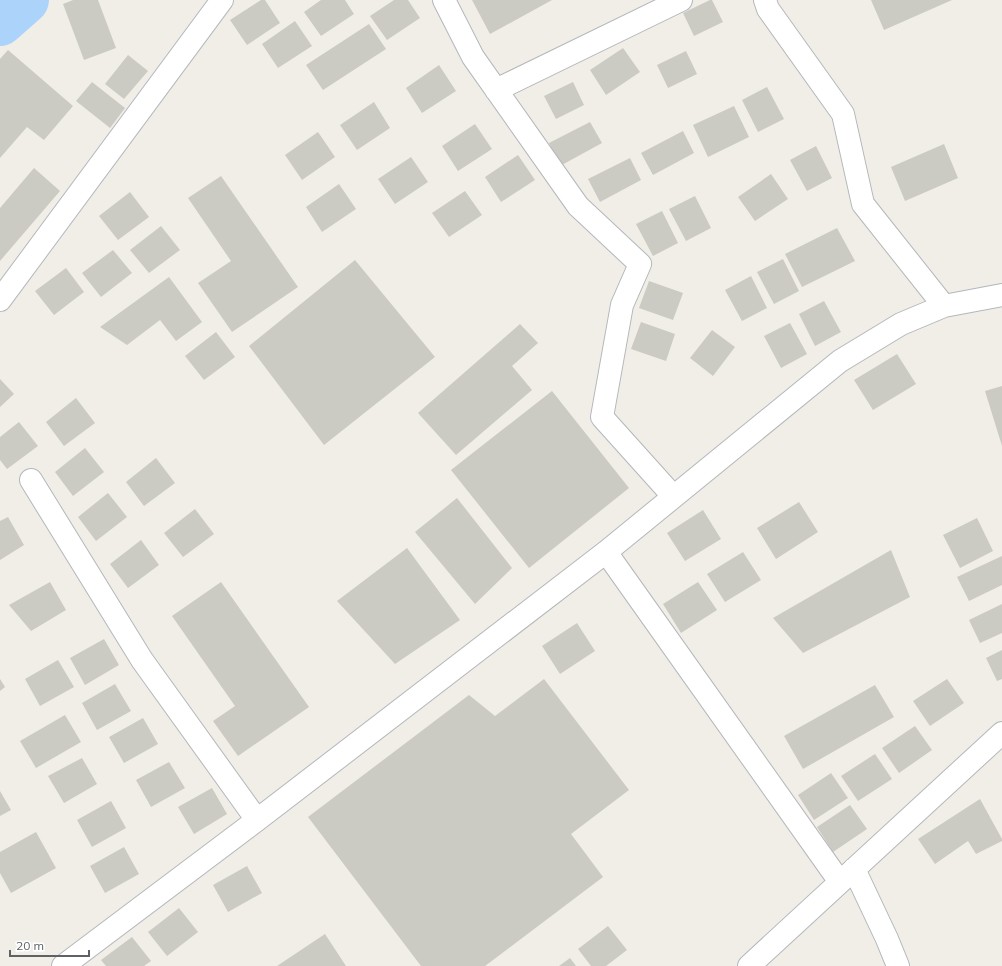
<svg xmlns="http://www.w3.org/2000/svg" width="1002" height="966" font-family="Mulish,sans-serif">
	<style>
		.lines { fill: none; stroke-linecap: round; stroke-linejoin: round }
		.river { stroke: #acd4fb; stroke-width: 48 }
		.building { fill: #cbcac3 }
		.street-casing { stroke: #b4b7bb; stroke-width: 24 }
		.secondary-casing { stroke: #b5b9be; stroke-width: 24 }
		.street { stroke: #fff; stroke-width: 22 }
		.secondary { stroke: #fff; stroke-width: 22 }
	</style>
	<rect width="100%" height="100%" fill="#f0eee7"/>
	<g class="lines">
		<path class="river" d="M 0,22 L 25,0"/>
	</g>
	<path class="building" d="M 73,0 L 98,0 L 116,48 L 84,60 L 63,4 Z
		M 261,0 L 265,0 L 280,23 L 247,45 L 230,20 Z
		M 321,0 L 345,0 L 354,14 L 321,36 L 304,12 Z
		M 394,0 L 408,0 L 420,18 L 387,40 L 370,16 Z
		M 472,0 L 552,0 L 490,34 Z
		M 710,0 L 712,0 L 723,22 L 694,36 L 683,13 Z
		M 871,0 L 952,0 L 884,30 Z
		M 295,21 L 312,46 L 278,68 L 262,44 Z
		M 369,24 L 386,49 L 323,90 L 306,65 Z
		M 623,48 L 640,72 L 606,95 L 590,70 Z
		M 8,50 L 73,106 L 44,140 L 27,127 L 0,158 L 0,59 Z
		M 686,51 L 697,74 L 668,88 L 657,65 Z
		M 128,55 L 148,71 L 124,99 L 105,84 Z
		M 439,65 L 456,91 L 422,113 L 406,88 Z
		M 92,82 L 125,108 L 110,128 L 76,101 Z
		M 573,82 L 584,105 L 556,119 L 544,96 Z
		M 767,87 L 784,119 L 758,132 L 742,100 Z
		M 374,102 L 390,128 L 357,150 L 340,125 Z
		M 734,106 L 749,137 L 708,157 L 693,125 Z
		M 590,122 L 602,143 L 560,166 L 549,143 Z
		M 475,124 L 492,149 L 458,171 L 442,146 Z
		M 683,131 L 694,153 L 653,175 L 641,153 Z
		M 318,132 L 335,157 L 302,180 L 285,155 Z
		M 944,144 L 958,178 L 905,201 L 891,167 Z
		M 816,146 L 832,178 L 807,191 L 790,160 Z
		M 518,155 L 535,180 L 501,202 L 485,177 Z
		M 411,157 L 428,182 L 395,204 L 378,179 Z
		M 630,158 L 641,180 L 600,202 L 588,179 Z
		M 34,168 L 60,191 L 0,261 L 0,208 Z
		M 771,174 L 788,199 L 755,221 L 738,197 Z
		M 221,176 L 298,287 L 232,332 L 198,283 L 231,261 L 188,198 Z
		M 339,184 L 356,209 L 322,232 L 306,207 Z
		M 465,191 L 482,215 L 449,237 L 432,213 Z
		M 130,192 L 149,217 L 118,240 L 99,216 Z
		M 695,196 L 711,228 L 686,241 L 669,209 Z
		M 662,211 L 678,243 L 653,256 L 636,224 Z
		M 161,226 L 180,250 L 149,273 L 130,250 Z
		M 837,228 L 855,261 L 802,287 L 785,254 Z
		M 113,250 L 132,273 L 101,297 L 82,273 Z
		M 783,259 L 799,291 L 774,304 L 757,272 Z
		M 355,260 L 435,357 L 324,445 L 249,346 Z
		M 66,268 L 84,292 L 54,315 L 35,291 Z
		M 751,276 L 767,308 L 742,321 L 725,290 Z
		M 169,277 L 202,322 L 176,341 L 160,320 L 127,345 L 100,327 Z
		M 649,281 L 683,293 L 673,320 L 639,308 Z
		M 824,301 L 841,332 L 815,346 L 799,314 Z
		M 641,322 L 675,334 L 666,361 L 631,349 Z
		M 790,323 L 807,354 L 781,368 L 764,336 Z
		M 520,324 L 538,343 L 512,366 L 532,390 L 456,455 L 418,413 Z
		M 712,330 L 735,347 L 713,376 L 690,358 Z
		M 216,332 L 235,357 L 204,380 L 185,356 Z
		M 897,354 L 916,384 L 873,410 L 854,380 Z
		M 0,379 L 14,394 L 0,407 Z
		M 1002,386 L 1002,446 L 985,391 Z
		M 552,391 L 629,488 L 529,568 L 451,470 Z
		M 76,398 L 95,423 L 64,446 L 46,422 Z
		M 19,422 L 38,446 L 7,469 L 0,460 L 0,437 Z
		M 85,448 L 104,472 L 73,496 L 55,472 Z
		M 156,458 L 175,483 L 144,506 L 126,482 Z
		M 108,493 L 127,517 L 96,541 L 78,517 Z
		M 457,498 L 512,568 L 475,604 L 415,532 Z
		M 799,502 L 818,532 L 776,559 L 757,528 Z
		M 195,509 L 214,534 L 183,557 L 164,533 Z
		M 703,510 L 721,539 L 685,561 L 667,533 Z
		M 8,517 L 24,545 L 0,560 L 0,521 Z
		M 977,518 L 993,551 L 960,568 L 943,535 Z
		M 141,540 L 159,565 L 128,588 L 110,564 Z
		M 407,548 L 460,620 L 395,664 L 337,601 Z
		M 891,550 L 910,597 L 803,653 L 773,618 Z
		M 743,552 L 761,580 L 725,602 L 707,574 Z
		M 1002,556 L 1002,585 L 969,601 L 957,577 Z
		M 50,582 L 66,610 L 31,631 L 9,605 Z
		M 221,582 L 309,707 L 238,756 L 213,721 L 235,706 L 172,616 Z
		M 698,582 L 717,610 L 681,633 L 663,604 Z
		M 1002,604 L 1002,633 L 980,643 L 969,620 Z
		M 577,623 L 595,651 L 560,674 L 542,646 Z
		M 104,639 L 119,665 L 85,685 L 70,658 Z
		M 1002,650 L 1002,679 L 997,681 L 986,658 Z
		M 58,660 L 74,687 L 40,706 L 25,679 Z
		M 0,679 L 5,687 L 0,691 Z
		M 544,679 L 629,790 L 571,834 L 603,877 L 485,966 L 421,966 L 308,817 L 469,695 L 495,716 Z
		M 947,679 L 964,703 L 930,726 L 913,701 Z
		M 115,684 L 131,711 L 97,730 L 82,703 Z
		M 875,685 L 894,717 L 803,769 L 784,736 Z
		M 65,715 L 81,742 L 36,768 L 20,741 Z
		M 143,718 L 158,744 L 124,763 L 109,737 Z
		M 915,726 L 932,750 L 899,773 L 882,748 Z
		M 875,754 L 892,779 L 858,801 L 841,776 Z
		M 82,758 L 97,784 L 64,803 L 48,776 Z
		M 169,762 L 185,788 L 151,807 L 136,780 Z
		M 831,773 L 848,798 L 814,820 L 798,795 Z
		M 212,788 L 227,814 L 194,834 L 178,807 Z
		M 0,791 L 11,810 L 0,816 Z
		M 980,799 L 1002,839 L 1002,841 L 976,854 L 968,841 L 935,864 L 918,839 Z
		M 111,801 L 126,828 L 92,847 L 77,820 Z
		M 850,805 L 867,829 L 833,852 L 817,827 Z
		M 36,832 L 56,868 L 11,893 L 0,873 L 0,852 Z
		M 124,847 L 139,874 L 105,893 L 90,866 Z
		M 247,866 L 262,893 L 228,912 L 213,885 Z
		M 179,908 L 198,932 L 167,956 L 148,932 Z
		M 608,926 L 627,950 L 606,966 L 591,966 L 578,949 Z
		M 325,934 L 346,966 L 277,966 Z
		M 132,937 L 151,961 L 144,966 L 106,966 L 101,960 Z
		M 570,958 L 576,966 L 559,966 Z"/>
	<g class="lines">
		<defs>
			<path id="street" d="M 444,0 L 473,57 L 578,206 L 640,264 L 622,305 L 602,417 L 673,496
				M 765,0 L 768,9 L 843,114 L 863,204 L 944,306
				M 496,90 L 681,0
				M 31,480 L 142,660 L 257,820
				M 606,552 L 840,882
				M 854,869 L 887,939 L 898,966
				M 63,966 L 257,820 L 606,552 L 840,361 L 901,324 L 944,306 L 1002,295
				M 749,966 L 1002,733"/>
			<path id="secondary" d="M 0,300 L 222,0"/>
		</defs>
		<use href="#street" class="street-casing"/>
		<use href="#secondary" class="secondary-casing"/>
		<use href="#street" class="street"/>
		<use href="#secondary" class="secondary"/>
	</g>
	<path d="M10 950v6h79v-6" fill="none" stroke="#5e6267" stroke-width="2"/>
	<text x="16" y="950" font-size="12" fill="#5e6267" stroke="#ffffff" stroke-width="3" paint-order="stroke">20 m</text>
</svg>
